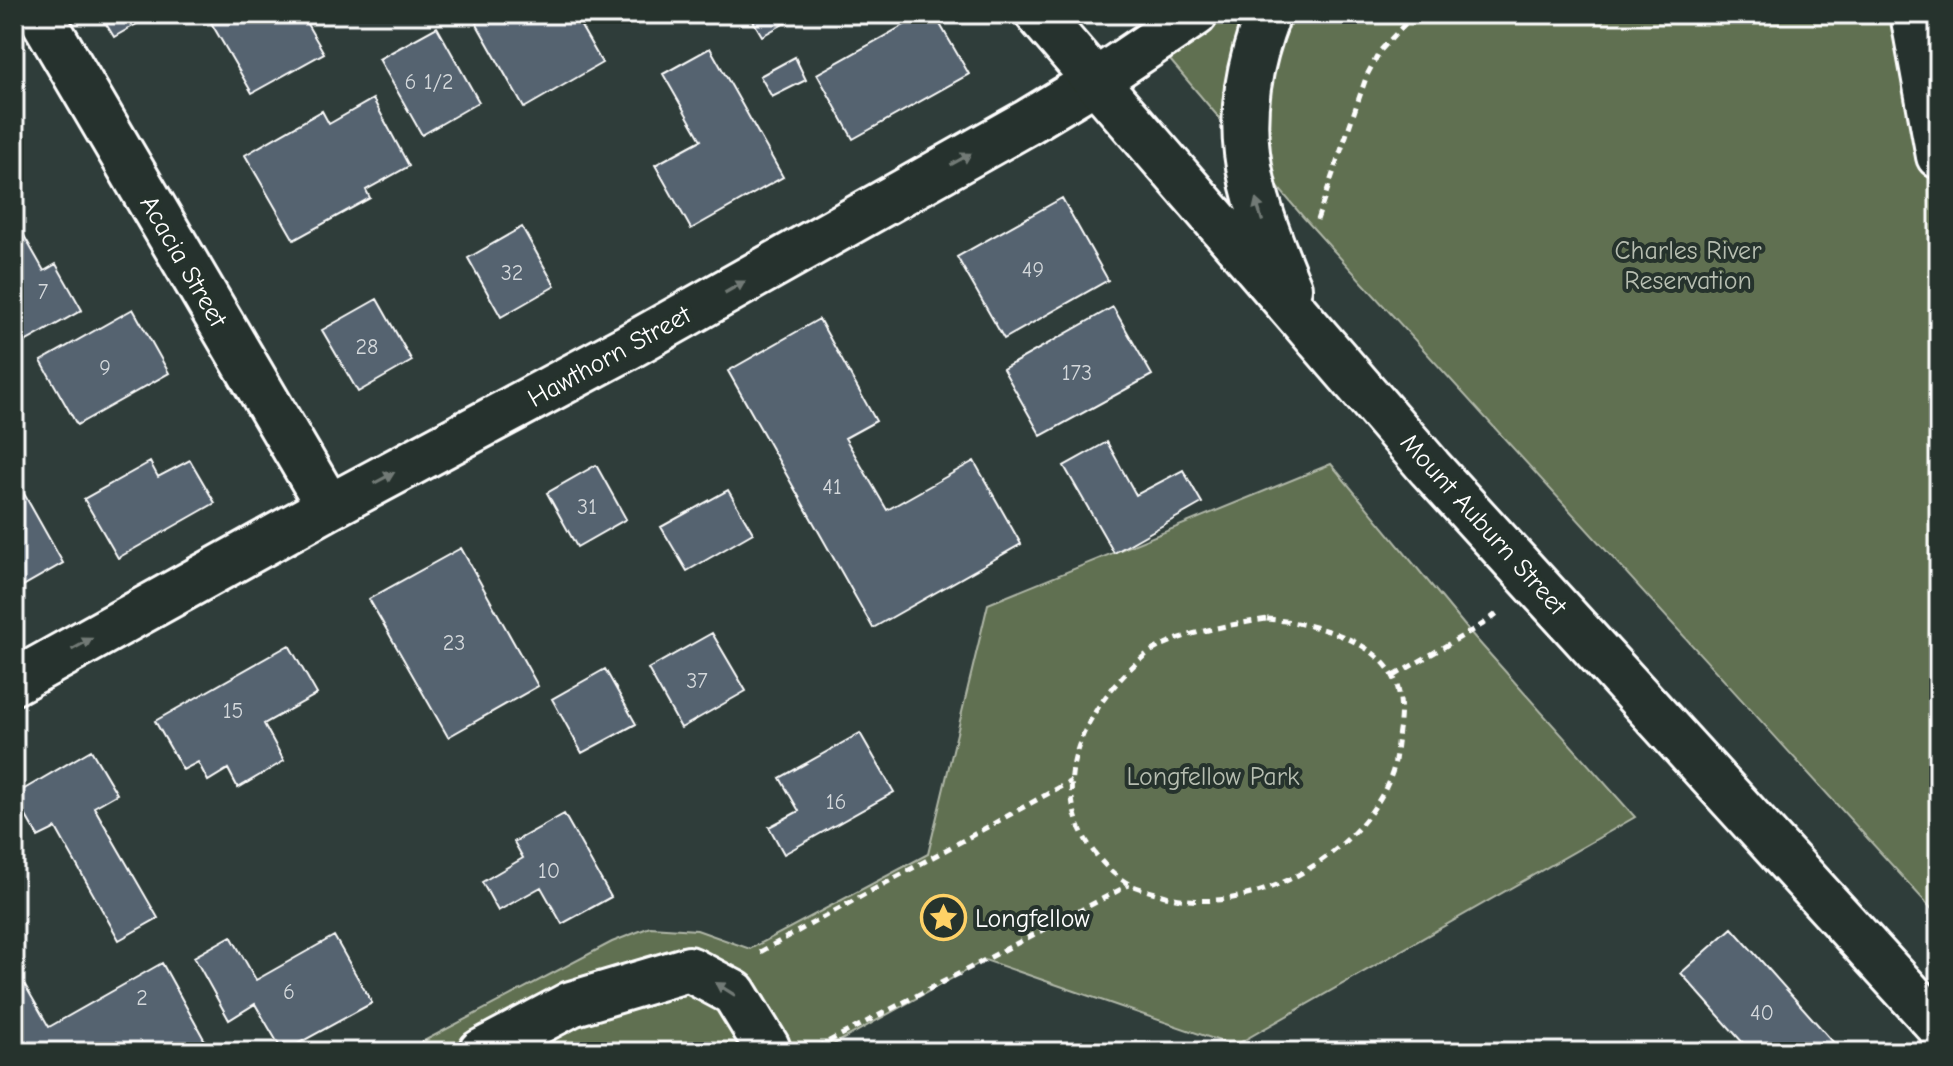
<svg xmlns="http://www.w3.org/2000/svg" width="1953" height="1066" font-family="'Comic Neue',sans-serif">
	<style>
		.green { fill: #606f51; stroke: #b0b7a8; stroke-width: 2 }
		.building { fill: #54636f; stroke: #fff; stroke-width: 2 }
		.lines { fill: none; stroke-linecap: round; stroke-linejoin: round }
		.minor-casing { stroke: #fff; stroke-width: 50 }
		.major-casing { stroke: #fff; stroke-width: 50 }
		.highway-casing { stroke: #fff; stroke-width: 50 }
		.path { stroke: #fff; stroke-width: 5; stroke-dasharray: 8 6; stroke-linecap: butt }
		.minor { stroke: #26332d; stroke-width: 44 }
		.major { stroke: #26332d; stroke-width: 44 }
		.highway { stroke: #26332d; stroke-width: 44 }
		.oneway { fill: #727a76 }
		.labels { text-anchor: middle; stroke-width: 8; stroke-linejoin: round; paint-order: stroke }
		.number-label { font-size: 22px; fill: #d4d8db }
		.park-label { font-size: 26px; fill: #b7beb1; stroke: #26332d }
		.street-label { font-size: 26px; fill: #fff; stroke: #26332d }
		.poi-label { font-size: 26px; fill: #fff; stroke: #26332d; text-anchor: start }
	</style>
	<rect width="100%" height="100%" fill="#2f3d3a"/>
	<filter id="ink" filterUnits="userSpaceOnUse"><feTurbulence type="fractalNoise" baseFrequency=".0125" numOctaves="2"/><feDisplacementMap in="SourceGraphic" scale="16" xChannelSelector="R" yChannelSelector="G"/><feConvolveMatrix kernelMatrix="1 2 1 2 8 2 1 2 1" color-interpolation-filters="sRGB"/></filter>
	<g filter="url(#ink)">
		<path class="green" d="M 1131,14 L 1939,14 L 1939,917 L 1304,218 Z
			M 1331,464 L 1470,632 L 1635,817 L 1234,1046 L 985,960 L 820,1052 L 403,1052 L 612,942 L 650,927 L 697,930 L 750,949 L 928,854 L 988,604 Z"/>
		<path class="building" d="M 100,14 L 154,14 L 114,37 Z
			M 206,14 L 326,14 L 307,24 L 324,53 L 252,93 Z
			M 471,14 L 574,14 L 602,63 L 524,108 Z
			M 749,14 L 801,14 L 762,36 Z
			M 924,14 L 934,14 L 969,74 L 853,139 L 817,74 Z
			M 437,27 L 479,102 L 422,135 L 379,59 Z
			M 710,48 L 783,177 L 691,229 L 655,165 L 701,140 L 663,74 Z
			M 795,57 L 806,80 L 772,97 L 760,76 Z
			M 373,99 L 409,166 L 366,190 L 370,198 L 294,240 L 245,155 L 322,111 L 329,124 Z
			M 1062,198 L 1108,280 L 1004,339 L 957,257 Z
			M 14,218 L 44,271 L 56,264 L 82,310 L 14,348 Z
			M 522,227 L 555,286 L 501,317 L 468,258 Z
			M 377,299 L 412,361 L 358,392 L 322,330 Z
			M 1113,307 L 1152,375 L 1041,436 L 1003,369 Z
			M 133,309 L 169,373 L 77,425 L 41,361 Z
			M 819,319 L 876,421 L 845,438 L 887,510 L 974,461 L 1021,544 L 873,628 L 728,371 Z
			M 1107,442 L 1136,495 L 1183,470 L 1202,503 L 1114,553 L 1064,466 Z
			M 190,460 L 215,503 L 118,558 L 84,499 L 150,462 L 158,477 Z
			M 596,465 L 626,519 L 577,547 L 547,493 Z
			M 14,476 L 63,563 L 14,591 Z
			M 728,490 L 753,533 L 687,571 L 661,527 Z
			M 461,548 L 538,686 L 448,737 L 369,599 Z
			M 712,633 L 746,691 L 681,728 L 648,669 Z
			M 289,645 L 317,694 L 264,724 L 284,761 L 238,788 L 228,769 L 208,781 L 198,762 L 183,770 L 155,721 Z
			M 605,669 L 636,724 L 582,753 L 552,699 Z
			M 860,733 L 894,792 L 784,854 L 769,827 L 799,811 L 780,778 Z
			M 91,750 L 117,794 L 94,807 L 158,918 L 119,940 L 56,828 L 38,837 L 14,795 Z
			M 564,814 L 611,897 L 562,924 L 541,887 L 498,911 L 482,882 L 523,858 L 514,842 Z
			M 1732,928 L 1842,1052 L 1751,1052 L 1681,973 Z
			M 231,936 L 256,980 L 334,936 L 372,1003 L 283,1052 L 255,1004 L 229,1020 L 194,957 Z
			M 162,963 L 210,1050 L 207,1052 L 14,1052 L 14,966 L 49,1027 Z"/>
		<g class="lines">
			<defs>
				<path id="minor" d="M 40,14 L 329,507
					M 14,682 L 329,507 L 628,347 L 1026,123 L 1097,80
					M 481,1052 L 571,1004 L 689,969 L 734,993 L 767,1047 L 766,1052"/>
				<path id="major" d="M 1038,14 L 1430,468 L 1939,1026
					M 1268,14 C 1227,122 1246,185 1289,288
					M 1097,80 L 1195,14"/>
				<path id="highway" d="M 1913,14 L 1939,156"/>
			</defs>
			<use href="#minor" class="minor-casing"/>
			<use href="#major" class="major-casing"/>
			<use href="#highway" class="highway-casing"/>
			<path class="path" d="M 1317,220 L 1367,75 L 1380,51 L 1414,14
				M 1267,619 C 1307,622 1375,638 1394,678 C 1403,696 1401,718 1398,737 C 1396,749 1396,762 1392,773 C 1362,857 1246,922 1159,894 C 1150,891 1139,889 1131,885 C 1115,877 1101,862 1091,848 C 1053,793 1075,731 1116,684 C 1127,672 1142,655 1157,648 C 1190,631 1230,625 1267,619 Z
				M 1394,676 L 1483,624 L 1499,612
				M 760,952 L 1071,781
				M 816,1048 L 1129,885"/>
			<use href="#minor" class="minor"/>
			<use href="#major" class="major"/>
			<use href="#highway" class="highway"/>
		</g>
		<defs><path id="oneway-solid" d="M-6-.8H1V-3.2L6.5 0L1 3.2V.8H-6Z" transform="scale(2)"/></defs>
		<g class="oneway">
			<use href="#oneway-solid" transform="translate(961 159) rotate(-29)"/>
			<use href="#oneway-solid" transform="translate(1259 210) rotate(-107)"/>
			<use href="#oneway-solid" transform="translate(735 287) rotate(-30)"/>
			<use href="#oneway-solid" transform="translate(384 478) rotate(-28)"/>
			<use href="#oneway-solid" transform="translate(82 644) rotate(-29)"/>
			<use href="#oneway-solid" transform="translate(725 989) rotate(-148)"/>
		</g>
	</g>
	<defs>
		<symbol id="sight-ring" viewBox="-11 -11 22 22"><circle r="9.5" fill="#26332d" stroke="#ffd166" stroke-width="1.5"/><path d="M0-6L1.8-2.2L6-1.7L2.9 1.2L3.7 5.4L0 3.3L-3.7 5.4L-2.9 1.2L-6-1.7L-1.8-2.2Z" fill="#ffd166"/></symbol>
	</defs>
	<g fill-rule="evenodd">
		<use href="#sight-ring" x="918" y="892" width="51" height="51"/>
	</g>
	<g class="labels">
		<g class="number-label">
			<text x="429" y="89">6 1/2</text>
			<text x="1033" y="277">49</text>
			<text x="512" y="280">32</text>
			<text x="43" y="299">7</text>
			<text x="367" y="354">28</text>
			<text x="105" y="375">9</text>
			<text x="1077" y="380">173</text>
			<text x="832" y="494">41</text>
			<text x="587" y="514">31</text>
			<text x="454" y="650">23</text>
			<text x="697" y="688">37</text>
			<text x="233" y="718">15</text>
			<text x="836" y="809">16</text>
			<text x="549" y="878">10</text>
			<text x="289" y="999">6</text>
			<text x="142" y="1005">2</text>
			<text x="1762" y="1020">40</text>
		</g>
		<g class="park-label">
			<text x="1688" y="259">Charles River<tspan x="1688" dy="30">Reservation</tspan></text>
			<text x="1213" y="785">Longfellow Park</text>
		</g>
		<g class="street-label">
			<text transform="translate(184 261) rotate(60)" y="9">Acacia Street</text>
			<text transform="translate(609 356) rotate(-29)" y="9">Hawthorn Street</text>
			<text transform="translate(1484 524) rotate(48)" y="9">Mount Auburn Street</text>
		</g>
		<g class="poi-label">
			<text x="975" y="927">Longfellow</text>
		</g>
	</g>
	<rect width="1953" height="1066" fill="none" stroke="#26332d" stroke-width="48"/>
	<rect x="24" y="24" width="1905" height="1018" fill="none" stroke="#fff" stroke-width="3" filter="url(#ink)"/>
</svg>
